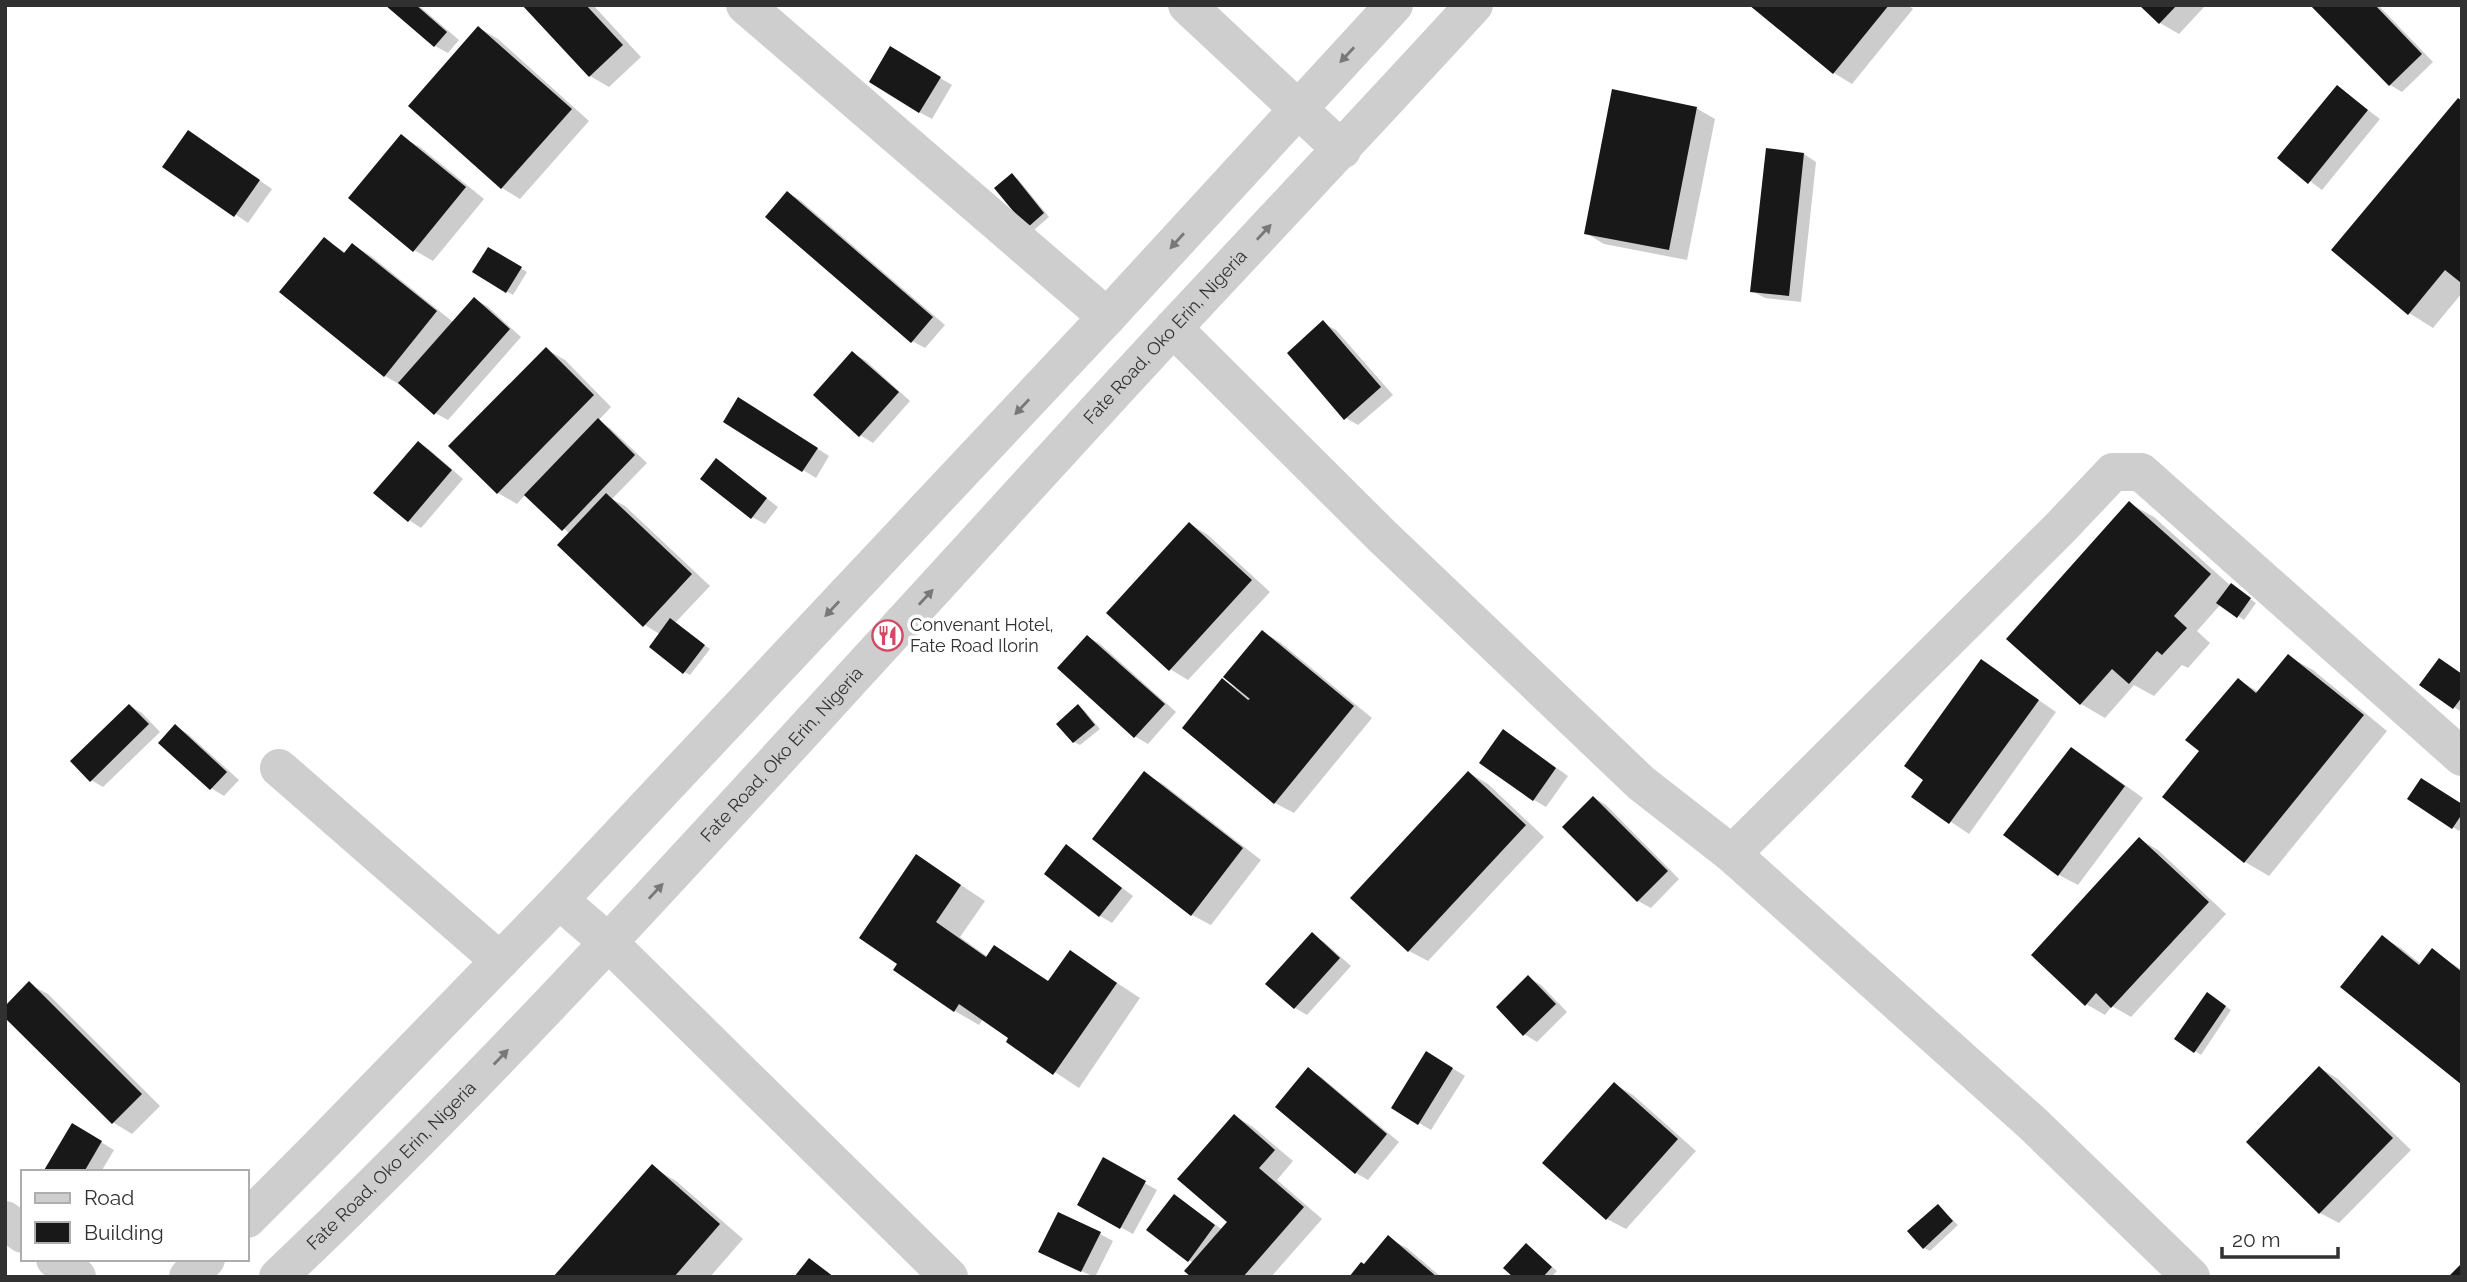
<svg xmlns="http://www.w3.org/2000/svg" width="2467" height="1282" font-family="Raleway,sans-serif">
	<style>
		.shadow { fill: #0003 }
		.building { fill: #181818 }
		.lines { fill: none; stroke-linecap: round; stroke-linejoin: round }
		.minor { stroke: #cecece; stroke-width: 38 }
		.oneway { fill: #787878 }
		.labels { text-anchor: middle; stroke-width: 7; stroke-linejoin: round; paint-order: stroke }
		.street-label { font-size: 18px; fill: #313131; stroke: #fff }
		.poi-label { font-size: 18px; fill: #313131; stroke: #fff; text-anchor: start }
	</style>
	<rect width="100%" height="100%" fill="#fff"/>
	<path class="shadow" d="M 388,5 L 418,5 L 459,40 L 448,53 L 435,46 Z
		M 525,5 L 593,5 L 641,57 L 609,87 L 590,76 Z
		M 1752,5 L 1908,5 L 1913,9 L 1852,84 L 1834,73 Z
		M 2141,5 L 2206,5 L 2179,34 L 2160,23 Z
		M 2312,5 L 2378,5 L 2433,62 L 2402,92 L 2390,85 Z
		M 479,28 L 498,39 L 589,121 L 520,199 L 502,188 Z
		M 891,49 L 952,85 L 932,119 L 919,112 Z
		M 2337,87 L 2380,119 L 2322,190 L 2279,158 Z
		M 2462,102 L 2462,293 L 2433,328 L 2409,313 Z
		M 1696,108 L 1715,119 L 1687,260 L 1604,244 L 1586,233 Z
		M 401,137 L 420,147 L 484,199 L 433,261 L 414,250 Z
		M 201,140 L 272,189 L 248,223 L 165,167 Z
		M 1804,154 L 1816,162 L 1801,302 L 1765,298 L 1752,291 Z
		M 1012,176 L 1018,179 L 1049,217 L 1034,230 L 1028,226 Z
		M 788,193 L 800,200 L 945,325 L 925,348 L 912,341 Z
		M 324,239 L 346,253 L 353,245 L 371,256 L 453,322 L 474,299 L 487,306 L 521,337 L 448,420 L 435,413 L 404,387 L 385,376 Z
		M 489,249 L 527,272 L 513,295 L 475,272 Z
		M 1323,323 L 1336,330 L 1393,395 L 1358,425 L 1346,418 Z
		M 546,349 L 565,360 L 611,407 L 598,421 L 610,428 L 647,463 L 612,499 L 625,506 L 710,586 L 675,623 L 710,649 L 690,675 L 684,672 L 661,635 L 645,625 L 570,534 L 526,494 L 517,504 L 498,493 L 450,446 Z
		M 852,353 L 865,360 L 910,401 L 873,443 L 860,435 L 815,395 Z
		M 751,406 L 829,456 L 816,478 L 725,422 Z
		M 418,443 L 430,450 L 463,479 L 421,528 L 409,520 Z
		M 716,460 L 778,507 L 765,524 L 752,517 Z
		M 2129,503 L 2154,517 L 2231,586 L 2256,603 L 2244,620 L 2221,604 L 2197,631 L 2210,643 L 2188,668 L 2182,665 L 2154,696 L 2134,685 L 2105,718 L 2081,704 Z
		M 1190,524 L 1208,535 L 1270,592 L 1188,680 L 1170,669 Z
		M 1263,632 L 1281,643 L 1372,718 L 1294,813 L 1275,803 L 1223,680 L 1236,688 Z
		M 1088,637 L 1100,644 L 1176,712 L 1148,744 L 1136,737 L 1060,668 Z
		M 2288,656 L 2313,670 L 2387,731 L 2269,876 L 2245,862 L 2165,796 L 2202,751 L 2238,680 L 2259,692 Z
		M 1982,661 L 2056,712 L 1969,834 L 1914,797 L 1926,780 Z
		M 2462,675 L 2462,708 L 2460,711 L 2422,685 Z
		M 130,706 L 142,713 L 160,732 L 103,787 L 91,780 Z
		M 1079,707 L 1084,710 L 1100,729 L 1080,745 L 1074,742 L 1059,724 Z
		M 175,726 L 188,734 L 239,780 L 224,796 L 211,788 Z
		M 1516,739 L 1568,776 L 1546,807 L 1534,800 Z
		M 2071,749 L 2090,760 L 2143,798 L 2078,885 L 2059,875 L 2006,835 Z
		M 1469,773 L 1488,784 L 1544,837 L 1428,961 L 1409,951 Z
		M 1144,774 L 1163,784 L 1261,860 L 1211,925 L 1192,915 L 1094,839 Z
		M 1594,798 L 1606,805 L 1679,879 L 1651,908 L 1638,901 L 1565,827 Z
		M 2409,799 L 2462,806 L 2462,826 L 2459,831 Z
		M 2139,839 L 2158,850 L 2226,914 L 2131,1017 L 2112,1006 L 2105,1015 L 2086,1004 Z
		M 1067,846 L 1133,896 L 1112,923 L 1100,916 Z
		M 917,856 L 985,901 L 960,937 L 988,957 L 995,947 L 1050,982 L 1070,952 L 1140,998 L 1079,1088 L 1008,1041 L 1010,1037 L 983,1019 L 979,1025 L 955,1011 L 899,964 Z
		M 1312,935 L 1324,942 L 1351,966 L 1307,1015 L 1295,1008 Z
		M 2382,937 L 2401,948 L 2422,965 L 2433,951 L 2462,970 L 2462,1083 Z
		M 1529,978 L 1541,985 L 1567,1012 L 1537,1042 L 1524,1034 Z
		M 29,984 L 48,994 L 160,1106 L 132,1134 L 114,1123 L 5,1015 Z
		M 2213,997 L 2231,1010 L 2201,1055 L 2177,1039 Z
		M 1439,1060 L 1465,1076 L 1431,1130 L 1419,1123 Z
		M 2320,1068 L 2338,1079 L 2411,1150 L 2339,1223 L 2320,1213 L 2248,1142 Z
		M 1308,1070 L 1321,1077 L 1399,1142 L 1368,1180 L 1356,1173 Z
		M 1614,1084 L 1633,1095 L 1696,1151 L 1626,1229 L 1607,1219 Z
		M 1235,1116 L 1253,1127 L 1293,1161 L 1277,1180 L 1322,1219 L 1271,1277 L 1193,1277 L 1194,1263 L 1188,1260 L 1174,1196 L 1223,1230 L 1229,1222 Z
		M 73,1125 L 114,1150 L 101,1172 L 45,1172 Z
		M 1104,1160 L 1157,1190 L 1133,1234 L 1080,1205 Z
		M 652,1167 L 676,1181 L 743,1239 L 710,1277 L 555,1277 Z
		M 1938,1206 L 1958,1225 L 1930,1251 L 1924,1248 Z
		M 1100,1234 L 1113,1241 L 1095,1277 L 1053,1259 Z
		M 1388,1238 L 1407,1248 L 1441,1277 L 1351,1277 L 1365,1266 Z
		M 1532,1249 L 1557,1271 L 1551,1277 L 1515,1277 Z"/>
	<path class="building" d="M 385,5 L 416,5 L 447,32 L 434,47 Z
		M 522,5 L 586,5 L 623,45 L 589,77 Z
		M 1749,5 L 1889,5 L 1833,74 Z
		M 2139,5 L 2177,5 L 2159,24 Z
		M 2310,5 L 2375,5 L 2422,54 L 2389,86 Z
		M 478,26 L 572,109 L 501,189 L 408,106 Z
		M 890,46 L 941,77 L 919,113 L 869,82 Z
		M 2337,85 L 2368,110 L 2308,184 L 2277,158 Z
		M 1612,89 L 1697,107 L 1669,250 L 1584,234 Z
		M 2458,98 L 2462,101 L 2462,280 L 2460,282 L 2445,270 L 2408,315 L 2331,250 Z
		M 188,130 L 260,180 L 234,217 L 162,167 Z
		M 401,134 L 466,187 L 413,252 L 348,198 Z
		M 1766,148 L 1804,153 L 1789,296 L 1750,292 Z
		M 1012,173 L 1044,213 L 1027,228 L 994,188 Z
		M 787,191 L 933,317 L 911,343 L 765,217 Z
		M 324,237 L 344,253 L 352,243 L 437,311 L 384,377 L 279,292 Z
		M 488,247 L 522,267 L 506,293 L 472,272 Z
		M 474,297 L 510,329 L 434,415 L 398,383 Z
		M 1323,320 L 1381,387 L 1344,420 L 1287,353 Z
		M 546,347 L 594,395 L 497,494 L 448,446 Z
		M 852,351 L 899,392 L 859,437 L 813,395 Z
		M 738,397 L 818,448 L 802,472 L 723,422 Z
		M 598,418 L 635,455 L 562,531 L 524,495 Z
		M 418,441 L 452,470 L 408,522 L 373,493 Z
		M 716,458 L 767,498 L 751,519 L 700,479 Z
		M 606,493 L 692,574 L 643,627 L 557,545 Z
		M 2129,501 L 2211,574 L 2174,616 L 2187,628 L 2162,655 L 2157,651 L 2129,684 L 2112,669 L 2080,705 L 2006,639 Z
		M 1189,522 L 1252,580 L 1169,671 L 1106,613 Z
		M 2231,583 L 2251,598 L 2237,618 L 2216,603 Z
		M 670,618 L 705,645 L 683,674 L 649,647 Z
		M 1262,630 L 1354,706 L 1274,804 L 1182,728 L 1222,678 L 1248,700 L 1250,699 L 1223,677 Z
		M 1087,635 L 1165,704 L 1134,738 L 1057,668 Z
		M 2288,654 L 2364,715 L 2244,863 L 2162,797 L 2199,751 L 2185,740 L 2238,678 L 2256,693 Z
		M 2439,658 L 2462,674 L 2462,697 L 2453,709 L 2419,685 Z
		M 1981,659 L 2039,700 L 1949,824 L 1911,797 L 1923,780 L 1904,766 Z
		M 129,704 L 149,724 L 90,782 L 70,761 Z
		M 1078,704 L 1095,725 L 1073,743 L 1056,724 Z
		M 175,724 L 227,772 L 210,790 L 158,743 Z
		M 1503,729 L 1556,768 L 1533,801 L 1479,763 Z
		M 2071,747 L 2125,786 L 2058,876 L 2003,835 Z
		M 1144,771 L 1243,848 L 1191,916 L 1092,839 Z
		M 1468,771 L 1526,825 L 1408,952 L 1350,898 Z
		M 2421,778 L 2462,804 L 2462,814 L 2452,829 L 2407,799 Z
		M 1593,796 L 1668,871 L 1637,902 L 1562,827 Z
		M 2139,837 L 2209,902 L 2111,1008 L 2096,993 L 2085,1006 L 2031,955 Z
		M 1066,844 L 1122,888 L 1099,917 L 1044,874 Z
		M 916,854 L 961,885 L 936,922 L 986,957 L 994,945 L 1048,981 L 1070,950 L 1117,983 L 1053,1075 L 1006,1042 L 1008,1038 L 959,1004 L 954,1012 L 893,970 L 897,964 L 859,938 Z
		M 1312,932 L 1340,958 L 1294,1009 L 1265,984 Z
		M 2382,935 L 2419,965 L 2432,948 L 2462,972 L 2462,1085 L 2340,987 Z
		M 1528,975 L 1556,1004 L 1523,1036 L 1496,1007 Z
		M 29,981 L 142,1094 L 112,1124 L 5,1018 L 5,1006 Z
		M 2207,992 L 2226,1006 L 2194,1053 L 2174,1039 Z
		M 1426,1051 L 1453,1068 L 1418,1125 L 1391,1108 Z
		M 2319,1066 L 2393,1138 L 2319,1214 L 2246,1142 Z
		M 1308,1067 L 1387,1134 L 1355,1174 L 1275,1107 Z
		M 1614,1082 L 1678,1139 L 1606,1220 L 1542,1163 Z
		M 1234,1114 L 1275,1150 L 1259,1168 L 1304,1207 L 1243,1277 L 1191,1277 L 1184,1271 L 1227,1222 L 1177,1179 Z
		M 72,1123 L 102,1141 L 84,1172 L 43,1172 Z
		M 1103,1157 L 1146,1181 L 1120,1229 L 1077,1205 Z
		M 652,1164 L 720,1224 L 674,1277 L 553,1277 Z
		M 1174,1194 L 1215,1225 L 1188,1262 L 1146,1230 Z
		M 1938,1204 L 1953,1221 L 1923,1249 L 1907,1231 Z
		M 1058,1212 L 1101,1232 L 1081,1272 L 1038,1252 Z
		M 1388,1235 L 1437,1277 L 1349,1277 L 1361,1262 L 1364,1264 Z
		M 1526,1243 L 1552,1267 L 1543,1277 L 1513,1277 L 1503,1268 Z
		M 809,1258 L 834,1277 L 794,1277 Z
		M 2462,1263 L 2462,1277 L 2448,1277 Z"/>
	<g class="lines">
		<g class="minor">
			<path d="M 745,5 L 1107,317"/>
			<path d="M 1187,5 L 1342,150"/>
			<path d="M 1173,328 L 1382,536 L 1641,783 L 1732,854 L 2031,1122 L 2191,1277"/>
			<path d="M 279,768 L 500,961"/>
			<path d="M 1732,854 L 2060,528 L 2113,472 L 2141,472 L 2462,757"/>
			<path d="M 559,900 L 609,943 L 949,1277"/>
			<path d="M 247,1219 L 318,1148 L 559,900 L 1107,317 L 1394,5"/>
			<path d="M 5,1220 L 23,1234"/>
			<path d="M 55,1259 L 77,1277"/>
			<path d="M 188,1277 L 206,1259"/>
			<path id="s1" d="M 278,1277 C 495,1072 694,850 896,630 C 989,529 1081,427 1175,326 C 1275,219 1375,113 1474,5"/>
		</g>
	</g>
	<defs><path id="oneway-solid" d="M-6-.8H1V-3.2L6.5 0L1 3.2V.8H-6Z" transform="scale(1.75)"/></defs>
	<g class="oneway">
		<use href="#oneway-solid" transform="translate(1347 55) rotate(133)"/>
		<use href="#oneway-solid" transform="translate(1264 232) rotate(-47)"/>
		<use href="#oneway-solid" transform="translate(1177 241) rotate(132)"/>
		<use href="#oneway-solid" transform="translate(1022 407) rotate(133)"/>
		<use href="#oneway-solid" transform="translate(926 597) rotate(-47)"/>
		<use href="#oneway-solid" transform="translate(832 609) rotate(133)"/>
		<use href="#oneway-solid" transform="translate(656 891) rotate(-47)"/>
		<use href="#oneway-solid" transform="translate(501 1057) rotate(-46)"/>
	</g>
	<defs>
		<symbol id="restaurant-ring" viewBox="-11 -11 22 22"><circle r="9.5" fill="#fff" stroke="#d34864" stroke-width="1.5"/><path d="M-5-6h1v4h1v-4h1v4h1v-4h1v5L-1.5 .5V6h-2V.5L-5-1ZM5-6V6H3V1.5H1.5Q1.5-4 5-6Z" fill="#d34864"/></symbol>
	</defs>
	<g fill-rule="evenodd">
		<use href="#restaurant-ring" x="870" y="618" width="35" height="35"/>
	</g>
	<g class="labels">
		<g class="street-label">
			<text dy="6" stroke="none"><textPath href="#s1" startOffset="1293">Fate Road, Oko Erin, Nigeria</textPath></text>
			<text dy="6" stroke="none"><textPath href="#s1" startOffset="726">Fate Road, Oko Erin, Nigeria</textPath></text>
			<text dy="6" stroke="none"><textPath href="#s1" startOffset="159">Fate Road, Oko Erin, Nigeria</textPath></text>
		</g>
		<g class="poi-label">
			<text x="910" y="631">Convenant Hotel,<tspan x="910" dy="21">Fate Road Ilorin</tspan></text>
		</g>
	</g>
	<rect width="2467" height="1282" fill="none" stroke="#313131" stroke-width="14"/>
	<rect x="21" y="1170" width="228" height="91" fill="#ffffff" stroke="#adadad" stroke-width="2"/>
	<rect x="35" y="1193" width="35" height="10" fill="#cecece" stroke="#adadad" stroke-width="2"/>
	<text x="84" y="1205" font-size="21" fill="#313131">Road</text>
	<rect x="35" y="1222" width="35" height="21" fill="#181818" stroke="#adadad" stroke-width="2"/>
	<text x="84" y="1240" font-size="21" fill="#313131">Building</text>
	<path d="M2222 1247v10h116v-10" fill="none" stroke="#313131" stroke-width="3.5"/>
	<text x="2232" y="1247" font-size="21" fill="#313131" stroke="#ffffff" stroke-width="5" paint-order="stroke">20 m</text>
</svg>
